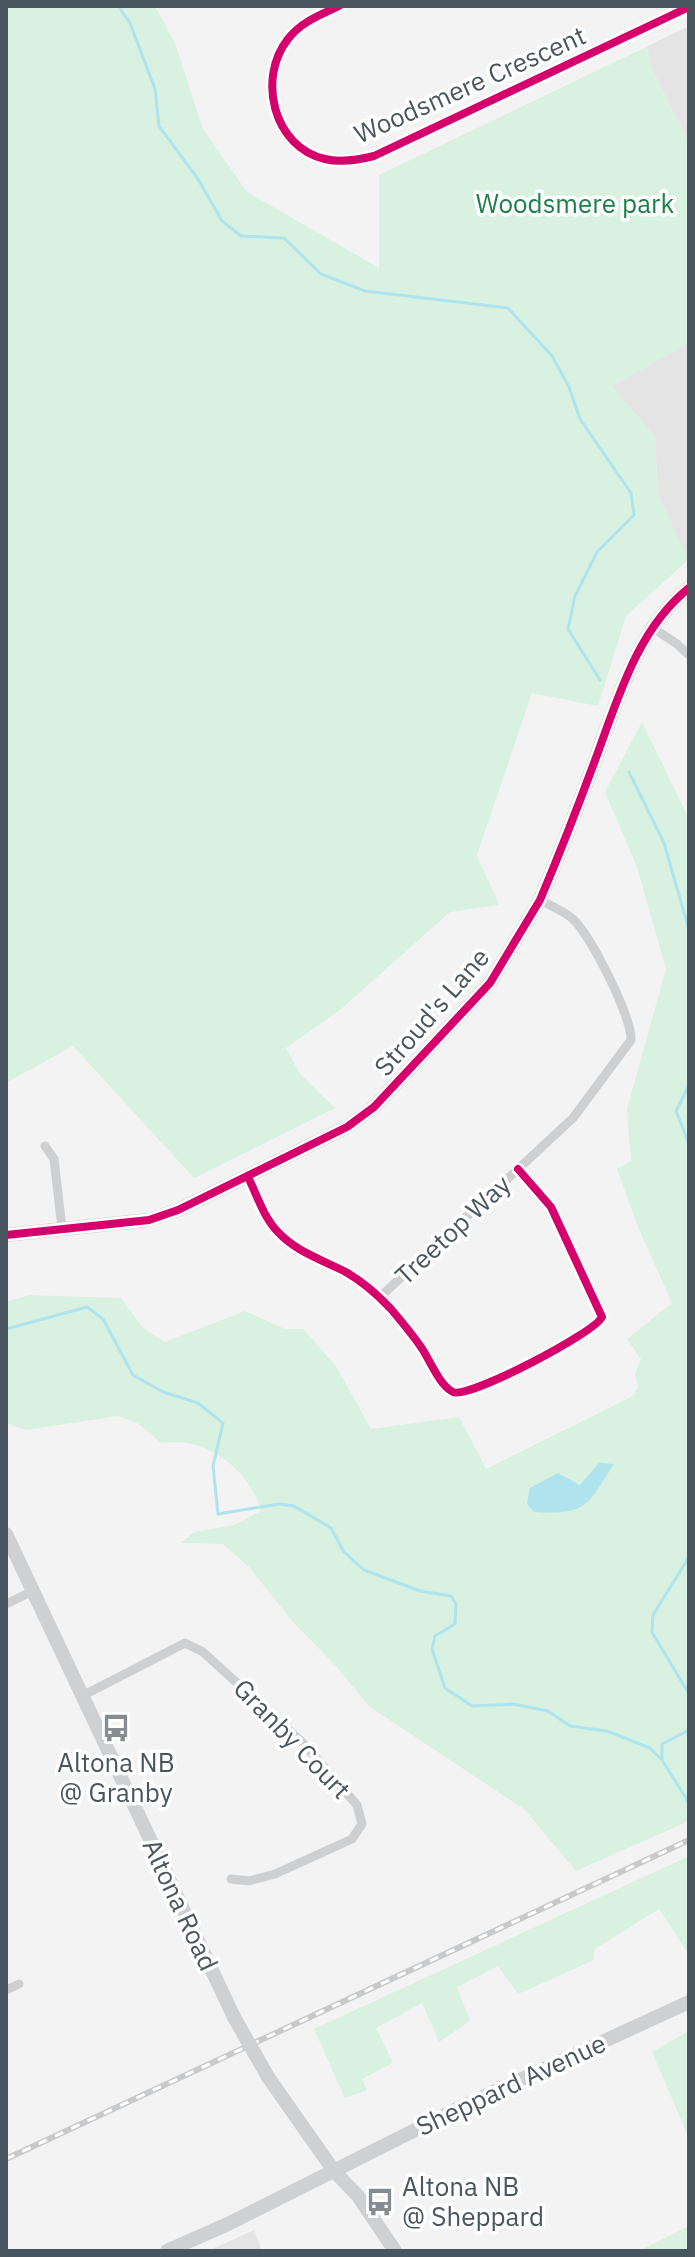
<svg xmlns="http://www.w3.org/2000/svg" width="695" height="2257" font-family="'IBM Plex Sans',sans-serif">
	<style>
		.education { fill: #e5e4e5 }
		.green { fill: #d9f1e1 }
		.water { fill: #afe3ed }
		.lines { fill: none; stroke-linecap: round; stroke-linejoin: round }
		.stream { stroke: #afe3ed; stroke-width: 3 }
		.street { stroke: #cdcfd1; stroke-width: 9 }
		.secondary { stroke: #ced0d2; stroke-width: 14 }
		.rail-casing { stroke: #c8c9cb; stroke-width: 6 }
		.rail { stroke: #fff; stroke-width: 3; stroke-dasharray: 9; stroke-linecap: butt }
		.secondary-bridge { stroke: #ced0d2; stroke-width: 14 }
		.cycleway-casing { stroke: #fff; stroke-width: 13 }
		.cycleway { stroke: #d6006c; stroke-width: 8 }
		.labels { text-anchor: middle; stroke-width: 7; stroke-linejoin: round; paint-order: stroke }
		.street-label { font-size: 26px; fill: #4a565f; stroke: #fff }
		.park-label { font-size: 26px; fill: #1b814a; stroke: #fff }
		.poi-label { font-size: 26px; fill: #4a565f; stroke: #fff }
	</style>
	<rect width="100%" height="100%" fill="#f3f3f3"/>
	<path class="education" d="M 689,26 L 689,143 L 650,66 L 648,46 Z
		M 689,343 L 689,560 L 688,560 L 658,495 L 655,437 L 611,386 Z
		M 254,2230 L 262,2251 L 208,2251 Z"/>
	<path class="green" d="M 6,6 L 155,6 L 175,43 L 203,129 L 247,192 L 379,268 L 379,175 L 648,46 L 650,67 L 689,143 L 689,343 L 612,386 L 655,437 L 658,495 L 688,560 L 626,616 L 598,706 L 532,693 L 477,855 L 499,905 L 450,912 L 341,1009 L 286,1048 L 300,1074 L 335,1108 L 194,1178 L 73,1046 L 6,1083 Z
		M 642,722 L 689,819 L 689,1821 L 576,1871 L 524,1809 L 370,1707 L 336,1666 L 293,1622 L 249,1567 L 223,1544 L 181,1543 L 194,1532 L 234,1525 L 261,1511 C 252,1478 225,1453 192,1444 C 183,1441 171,1443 161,1443 L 139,1424 L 118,1416 L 26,1430 L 6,1423 L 6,1302 L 29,1295 L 121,1298 L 143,1328 L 165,1342 L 245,1311 L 285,1329 L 303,1329 L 336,1366 L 371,1429 L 459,1417 L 486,1469 L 633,1396 L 638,1387 L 635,1374 L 641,1359 L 627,1339 L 672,1303 L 638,1227 L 617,1169 L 631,1161 L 627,1109 L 666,969 L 637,867 L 605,792 Z
		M 685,1858 L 689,1858 L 689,1955 L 659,1909 L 595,1949 L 594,1960 L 518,1994 L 498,1966 L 457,1987 L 470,2021 L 439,2042 L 422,2003 L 376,2028 L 393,2063 L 362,2079 L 367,2090 L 345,2098 L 314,2029 Z
		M 689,2031 L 689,2138 L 652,2052 Z
		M 689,2226 L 689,2251 L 643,2251 L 643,2249 Z"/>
	<path class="water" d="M 599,1463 L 614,1464 C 587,1506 587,1515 534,1512 L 527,1504 L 530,1488 L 558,1473 L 580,1485 Z"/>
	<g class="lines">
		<path class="stream" d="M 118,6 L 130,23 L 155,89 L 159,126 L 198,179 L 222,221 L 241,236 L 284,238 L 321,274 L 365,291 L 508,308 L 552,356 L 569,387 L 580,419 L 631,493 L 634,515 L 597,552 L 575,596 L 568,629 L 600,680
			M 629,772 L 664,843 L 689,930
			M 689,1085 L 676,1111 L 689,1144
			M 6,1329 L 87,1307 L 103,1319 L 133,1375 L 163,1392 L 198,1403 L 223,1423 L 213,1466 L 218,1514 L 279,1504 L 294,1506 L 331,1528 L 344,1552 L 364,1570 L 420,1591 L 451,1596 L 456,1604 L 455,1624 L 435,1636 L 432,1649 L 445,1688 L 472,1706 L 513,1704 L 548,1711 L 570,1726 L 607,1731 L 650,1748 L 662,1760 L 689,1803
			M 689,1557 L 653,1615 L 652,1632 L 689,1694
			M 662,1760 L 662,1744 L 689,1730"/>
		<path class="street" d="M 339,6 C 320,15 301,22 288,39 C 257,78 273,147 325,159 C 341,163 358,160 374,156 L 689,7
			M 653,628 L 677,644 L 689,655
			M 45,1146 L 54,1159 L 62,1228
			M 248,1177 C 257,1195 263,1216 277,1231 C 295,1251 320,1259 344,1271 C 362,1281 377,1294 391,1309 C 402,1322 412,1334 421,1347 C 430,1360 439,1385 453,1392 C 468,1399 595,1333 602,1317 L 551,1207 L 518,1169
			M 380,1297 L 573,1118 L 631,1040 C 632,1017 591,936 573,919 C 564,911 551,906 540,900
			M 6,1604 L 33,1591
			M 84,1695 L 185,1643 L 203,1652 L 304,1744 L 357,1805 L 362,1824 L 352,1839 L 275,1874 L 249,1881 L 231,1879
			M 6,1990 L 19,1984"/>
		<path class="secondary" d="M 6,1235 L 149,1220 L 178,1210 L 347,1127 L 374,1107 L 490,983 L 540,900 C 559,855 577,809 594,763 C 617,702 636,630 689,588
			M 6,1534 L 234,2017
			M 268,2077 L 334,2171 L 358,2196 L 395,2251
			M 167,2251 L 228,2224 L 461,2107 L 689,2002"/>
		<defs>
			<path id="rail" d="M 6,2159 L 689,1840"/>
		</defs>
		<use href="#rail" class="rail-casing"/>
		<use href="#rail" class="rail"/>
		<path class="secondary-bridge" d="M 234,2017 L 268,2077"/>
		<defs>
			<path id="cycleway" d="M 339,6 C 320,15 301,22 288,39 C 257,78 273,147 325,159 C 341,163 358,160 374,156 L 689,7
				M 248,1177 C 257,1195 263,1216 277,1231 C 295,1251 320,1259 344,1271 C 362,1281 377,1294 391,1309 C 402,1322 412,1334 421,1347 C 430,1360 439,1385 453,1392 C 468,1399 595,1333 602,1317 L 551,1207 L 518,1169
				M 6,1235 L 149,1220 L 178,1210 L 347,1127 L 374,1107 L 490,983 L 540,900 C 559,855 577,809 594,763 C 617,702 636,630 689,588"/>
		</defs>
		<use href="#cycleway" class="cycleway-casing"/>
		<use href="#cycleway" class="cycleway"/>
	</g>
	<defs>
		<symbol id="bus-bare" viewBox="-9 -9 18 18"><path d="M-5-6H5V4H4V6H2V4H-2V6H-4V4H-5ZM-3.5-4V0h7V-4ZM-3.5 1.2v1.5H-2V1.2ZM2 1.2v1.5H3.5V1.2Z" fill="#858d93" stroke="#fff" stroke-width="2.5" paint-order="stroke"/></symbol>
	</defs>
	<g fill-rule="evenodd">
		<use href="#bus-bare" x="96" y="1708" width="40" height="40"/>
		<use href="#bus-bare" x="360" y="2182" width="40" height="40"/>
	</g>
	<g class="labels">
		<g class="street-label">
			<text transform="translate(470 85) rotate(-24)" y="9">Woodsmere Crescent</text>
			<text transform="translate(432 1012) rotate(-49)" y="9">Stroud's Lane</text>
			<text transform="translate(453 1230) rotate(-43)" y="9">Treetop Way</text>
			<text transform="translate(292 1739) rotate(46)" y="9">Granby Court</text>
			<text transform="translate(180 1905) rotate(65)" y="9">Altona Road</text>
			<text transform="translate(511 2085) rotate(-25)" y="9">Sheppard Avenue</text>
		</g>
		<g class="park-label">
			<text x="575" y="213">Woodsmere park</text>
		</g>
		<g class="poi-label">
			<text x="116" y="1772">Altona NB<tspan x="116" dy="30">@ Granby</tspan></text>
			<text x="402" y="2196" text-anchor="start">Altona NB<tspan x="402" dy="30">@ Sheppard</tspan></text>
		</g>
	</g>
	<rect width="695" height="2257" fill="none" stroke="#4a565f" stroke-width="16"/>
</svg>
